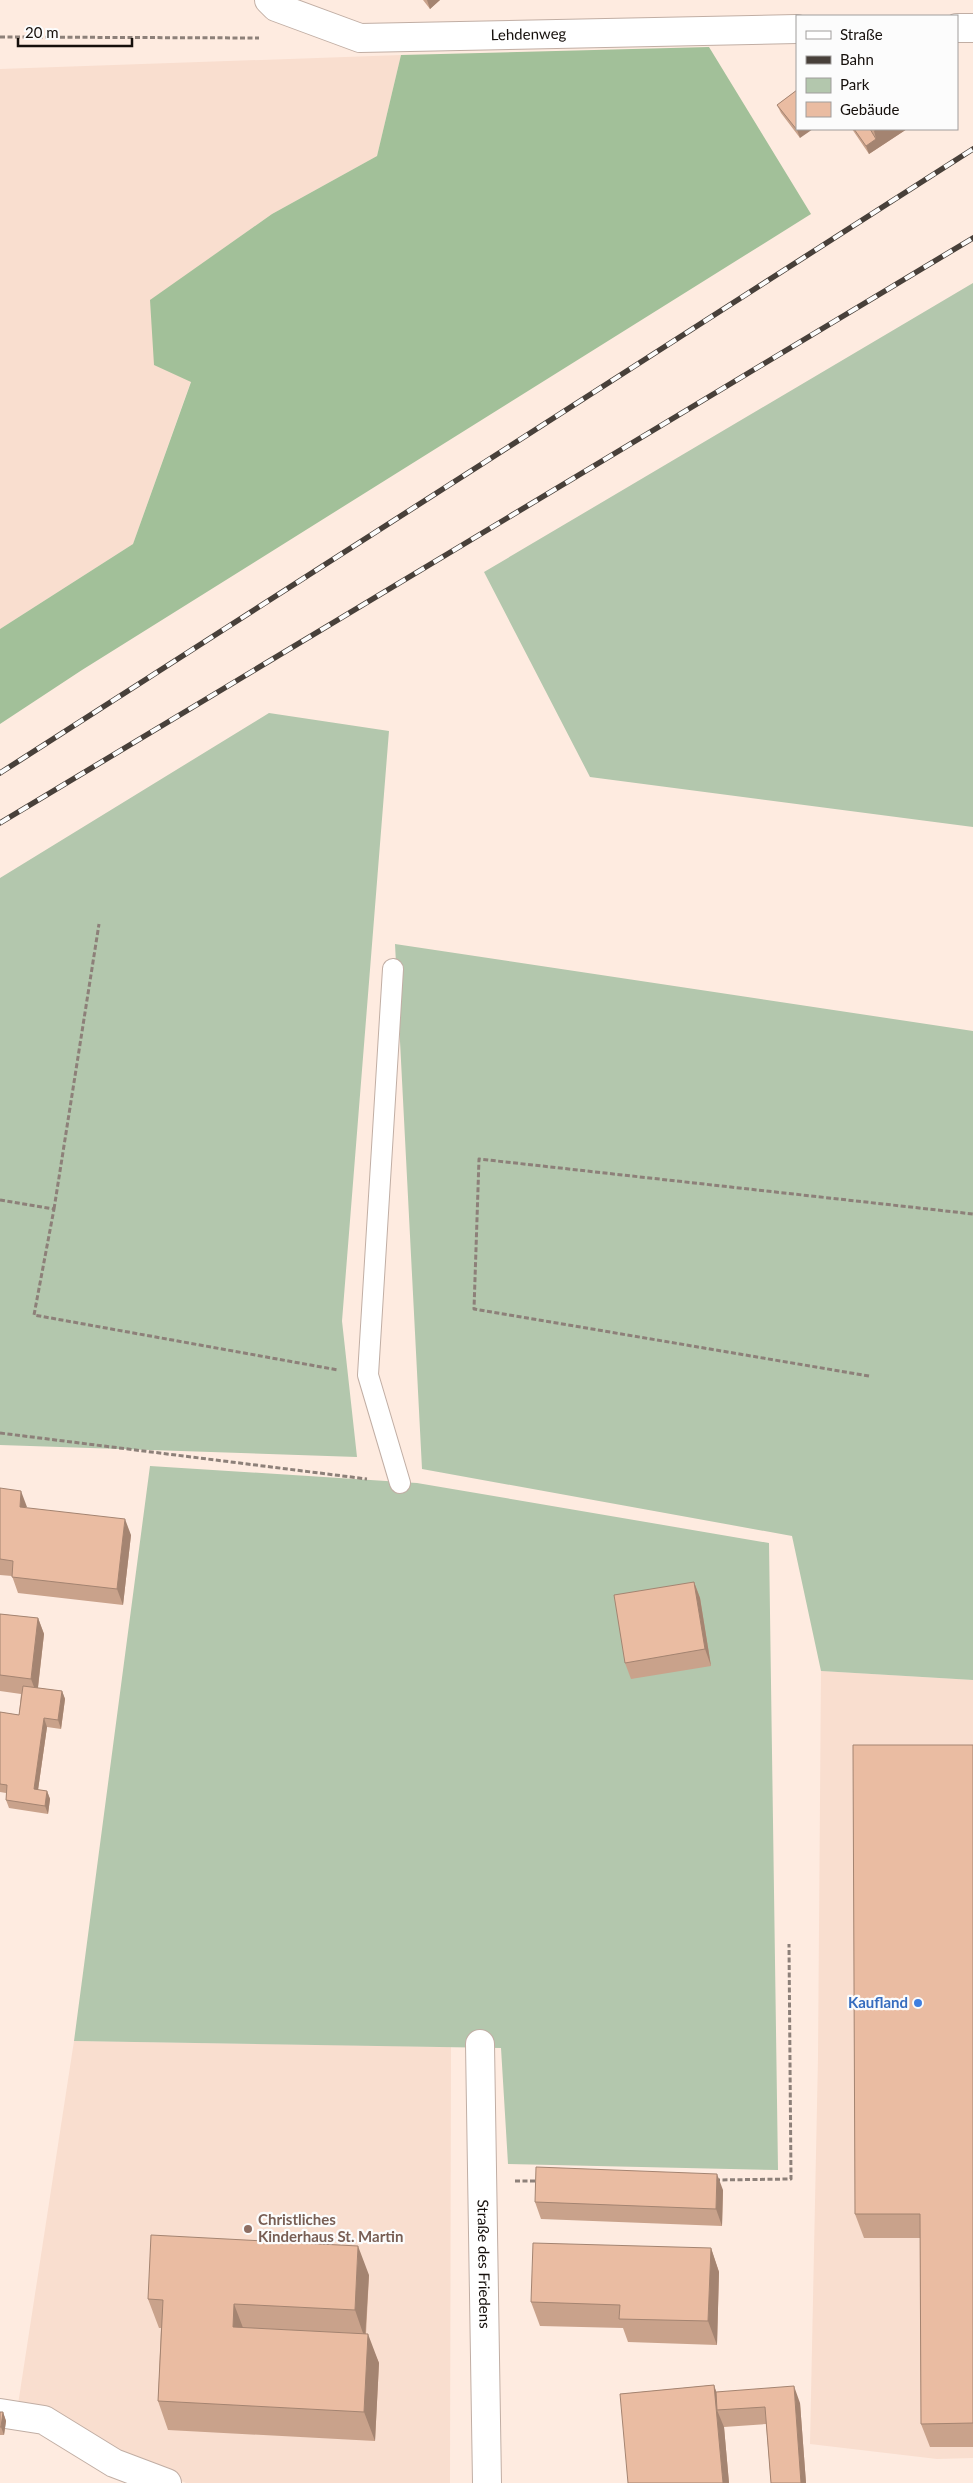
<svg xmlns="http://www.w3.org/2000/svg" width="973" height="2483" font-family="Lato,sans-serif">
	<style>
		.built { fill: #f9decf }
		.green { fill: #b3c7ad }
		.forest { fill: #a2c099 }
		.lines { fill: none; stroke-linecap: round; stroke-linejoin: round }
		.lane-casing { stroke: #c1aea4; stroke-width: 22 }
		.street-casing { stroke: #c1aea4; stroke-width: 30 }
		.path { stroke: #8d8079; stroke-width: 3; stroke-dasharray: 5 2.5; stroke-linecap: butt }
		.lane { stroke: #fff; stroke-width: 20 }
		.street { stroke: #fff; stroke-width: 28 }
		.rail-casing { stroke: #48403a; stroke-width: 5.5 }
		.rail { stroke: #fcfcfc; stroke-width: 4; stroke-dasharray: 11; stroke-linecap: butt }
		.wall { fill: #c9a28b }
		.shaded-wall { fill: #a48471 }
		.building { fill: #eabca2; stroke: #a48471 }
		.shop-dot { fill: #3f7fe0; stroke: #fcfcfc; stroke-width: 2 }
		.education-dot { fill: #8d6e63; stroke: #fcfcfc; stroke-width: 2 }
		.labels { text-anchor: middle; stroke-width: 4.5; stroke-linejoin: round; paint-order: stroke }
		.street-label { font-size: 15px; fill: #150f0b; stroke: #fcfcfc }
		.shop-label { font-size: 15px; font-weight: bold; fill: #366cbe; stroke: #fcfcfc; text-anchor: end }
		.education-label { font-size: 15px; font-weight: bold; fill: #785e54; stroke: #fcfcfc; text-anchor: start }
	</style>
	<rect width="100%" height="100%" fill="#feebe0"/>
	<path class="built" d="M 401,55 L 377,156 L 272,214 L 151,300 L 191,381 L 133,544 L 0,629 L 0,69 Z
		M 821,1671 L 973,1680 L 973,2458 L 937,2459 L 810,2444 L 818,2057 Z
		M 74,2041 L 451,2047 L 450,2483 L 186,2483 L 17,2411 Z"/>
	<path class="green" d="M 973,283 L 973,827 L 590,777 L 484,572 Z
		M 269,713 L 389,731 L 342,1321 L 357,1457 L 0,1445 L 0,878 Z
		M 395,944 L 973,1031 L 973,1680 L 821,1671 L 792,1536 L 422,1469 Z
		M 150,1466 L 417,1483 L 769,1543 L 778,2170 L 508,2164 L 501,2048 L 74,2041 Z"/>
	<path class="forest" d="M 709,47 L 811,214 L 82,670 L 0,724 L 0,629 L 133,544 L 191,382 L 154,365 L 150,300 L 272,214 L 377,156 L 401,55 Z"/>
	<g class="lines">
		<defs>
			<path id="lane" d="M 393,969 L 368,1375 L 400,1483"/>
			<g id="street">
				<path id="s1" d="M 269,0 L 276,7 L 360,38 L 797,29"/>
				<path d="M 957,28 L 973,28"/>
				<path id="s2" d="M 480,2044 L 487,2483"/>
				<path d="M 0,2413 L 44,2420 L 114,2463 L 167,2483"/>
			</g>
		</defs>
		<use href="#lane" class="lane-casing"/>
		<use href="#street" class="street-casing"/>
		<path class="path" d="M 0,37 L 259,38
			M 0,1200 L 54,1209 L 34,1315 L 338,1370
			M 54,1209 L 99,924
			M 869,1376 L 474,1309 L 479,1159 L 973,1214
			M 0,1433 L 367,1479
			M 715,2180 L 791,2179 L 789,1944
			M 515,2181 L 539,2181"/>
		<use href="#lane" class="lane"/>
		<use href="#street" class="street"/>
		<defs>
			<path id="rail" d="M 0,773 L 973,149
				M 0,823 L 973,238"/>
		</defs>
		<use href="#rail" class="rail-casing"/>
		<use href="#rail" class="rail"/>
	</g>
	<path class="wall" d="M 423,0 L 440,0 L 430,9 Z
		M 797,90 L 800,138 L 781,113 L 777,105 Z
		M 852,129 L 907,129 L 869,154 Z
		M 0,1488 L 27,1508 L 131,1535 L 123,1605 L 18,1593 L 12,1576 L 0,1575 Z
		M 694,1582 L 700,1598 L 711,1666 L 631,1679 L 625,1663 Z
		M 0,1614 L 38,1618 L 44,1634 L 38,1688 L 62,1691 L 65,1699 L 61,1729 L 47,1727 L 38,1790 L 47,1791 L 50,1799 L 48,1814 L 9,1808 L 6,1800 L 6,1793 L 0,1792 L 0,1712 L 19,1715 L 21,1694 L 0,1691 Z
		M 973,1745 L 973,2447 L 930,2447 L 921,2424 L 920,2238 L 864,2238 L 855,2214 Z
		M 723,2190 L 722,2226 L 541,2219 L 535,2202 Z
		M 711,2248 L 719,2272 L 717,2345 L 628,2342 L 623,2328 L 540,2326 L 531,2302 Z
		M 369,2275 L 366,2334 L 379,2363 L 375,2441 L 168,2430 L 158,2401 L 161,2328 L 159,2328 L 148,2299 Z
		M 714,2385 L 716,2392 L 800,2403 L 806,2483 L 771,2483 L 766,2424 L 724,2427 L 729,2483 L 620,2394 Z
		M 0,2412 L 3,2412 L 6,2421 L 4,2435 L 0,2435 Z"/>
	<path class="shaded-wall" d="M 427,0 L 440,0 L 430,9 Z
		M 799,129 L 813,129 L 800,138 L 797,130 Z
		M 876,129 L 907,129 L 869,154 L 866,146 L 876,139 L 874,131 Z
		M 21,1491 L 27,1507 L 20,1507 Z
		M 125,1519 L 131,1535 L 123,1605 L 117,1589 Z
		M 694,1582 L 700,1598 L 711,1666 L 705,1649 Z
		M 38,1618 L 44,1634 L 37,1695 L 31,1679 Z
		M 62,1691 L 65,1699 L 61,1729 L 58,1720 Z
		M 44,1718 L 47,1727 L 37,1797 L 34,1789 Z
		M 47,1791 L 50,1799 L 48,1814 L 45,1806 Z
		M 717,2174 L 723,2190 L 722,2226 L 716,2209 Z
		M 358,2246 L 369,2275 L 365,2339 L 355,2310 Z
		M 711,2248 L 719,2272 L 717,2345 L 708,2321 Z
		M 234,2304 L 245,2333 L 233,2327 Z
		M 368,2334 L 379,2363 L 375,2441 L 364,2412 Z
		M 714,2385 L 722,2409 L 717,2410 L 724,2427 L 729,2483 L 723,2483 Z
		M 794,2386 L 800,2403 L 806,2483 L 801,2483 Z
		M 3,2412 L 6,2421 L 4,2435 L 1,2427 Z"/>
	<path class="building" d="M 797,90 L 797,129 L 799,129 L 797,130 L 777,105 Z
		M 854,129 L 870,129 L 876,139 L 866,146 Z
		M 0,1488 L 21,1491 L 20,1507 L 125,1519 L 117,1589 L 12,1577 L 13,1561 L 0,1559 Z
		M 694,1582 L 705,1649 L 625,1663 L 614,1595 Z
		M 0,1614 L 38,1618 L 31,1679 L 0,1675 Z
		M 23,1686 L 62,1691 L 58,1720 L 44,1718 L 34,1789 L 47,1791 L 45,1806 L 6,1800 L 7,1785 L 0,1784 L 0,1712 L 19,1715 Z
		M 853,1745 L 973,1745 L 973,2423 L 921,2424 L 920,2214 L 855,2214 Z
		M 536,2167 L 717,2174 L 716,2209 L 535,2202 Z
		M 151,2235 L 358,2246 L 355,2310 L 234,2304 L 233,2327 L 368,2334 L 364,2412 L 158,2401 L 163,2300 L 148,2299 Z
		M 533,2243 L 711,2248 L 708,2321 L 619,2319 L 620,2305 L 531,2302 Z
		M 714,2385 L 723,2483 L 628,2483 L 620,2394 Z
		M 794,2386 L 801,2483 L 771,2483 L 765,2407 L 717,2410 L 716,2392 Z
		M 0,2412 L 3,2412 L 1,2427 L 0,2427 Z"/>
	<circle class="shop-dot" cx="918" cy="2003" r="5"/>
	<circle class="education-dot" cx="248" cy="2229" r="5"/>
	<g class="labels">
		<g class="street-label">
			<text dy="5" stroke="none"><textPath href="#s1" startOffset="268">Lehdenweg</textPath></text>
			<text dy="5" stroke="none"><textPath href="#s2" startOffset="220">Straße des Friedens</textPath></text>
		</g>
		<g class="shop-label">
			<text x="908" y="2008">Kaufland</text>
		</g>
		<g class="education-label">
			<text x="258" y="2225">Christliches<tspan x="258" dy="17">Kinderhaus St. Martin</tspan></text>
		</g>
	</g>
	<rect x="796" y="15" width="162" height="115" fill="#fcfcfc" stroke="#a09d9c"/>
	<rect x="806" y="31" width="25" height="8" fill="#ffffff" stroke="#a09d9c"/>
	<text x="840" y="40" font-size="15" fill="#150f0b">Straße</text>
	<rect x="806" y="56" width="25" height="8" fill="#48403a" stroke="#a09d9c"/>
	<text x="840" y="65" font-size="15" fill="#150f0b">Bahn</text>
	<rect x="806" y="78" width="25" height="15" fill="#b3c7ad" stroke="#a09d9c"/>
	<text x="840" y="90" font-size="15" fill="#150f0b">Park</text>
	<rect x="806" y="102" width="25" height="15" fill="#eabca2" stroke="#a09d9c"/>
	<text x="840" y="115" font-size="15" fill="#150f0b">Gebäude</text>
	<path d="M18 38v8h114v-8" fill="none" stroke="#150f0b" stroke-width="2.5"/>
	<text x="25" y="38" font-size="15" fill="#150f0b" stroke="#fcfcfc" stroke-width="4" paint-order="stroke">20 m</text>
</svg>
